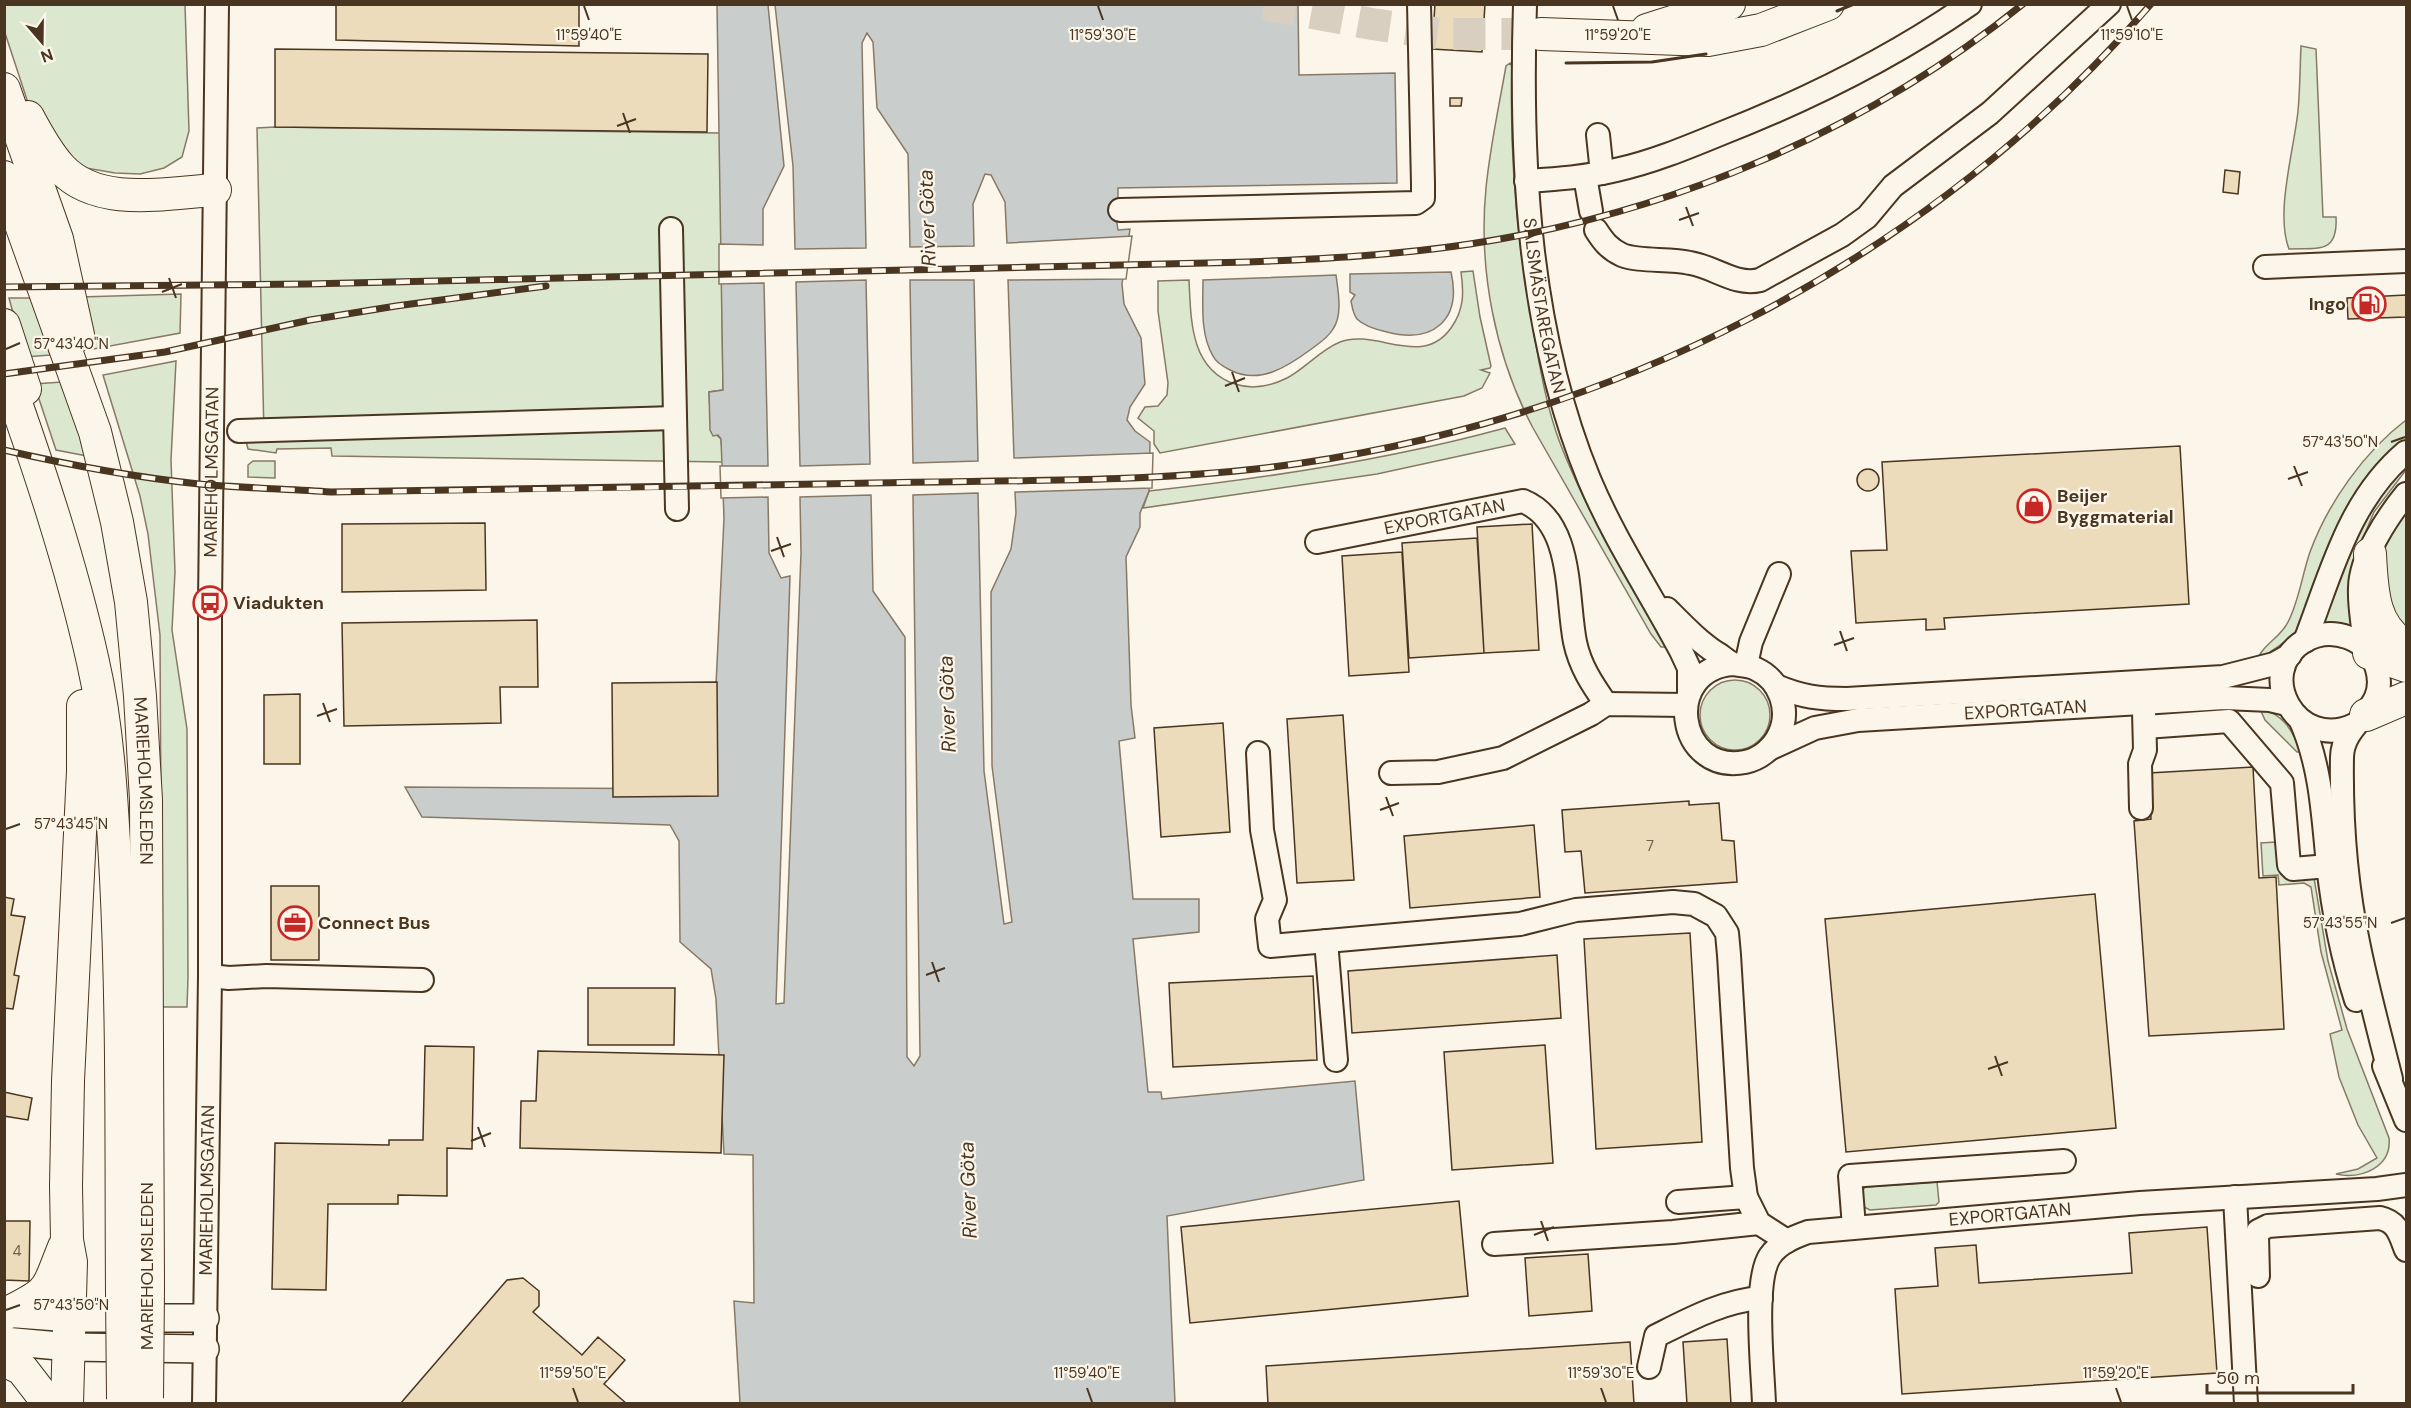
<svg xmlns="http://www.w3.org/2000/svg" width="2411" height="1408" font-family="'DM Sans',sans-serif">
	<style>
		.green { fill: #dce7d0; stroke: #887966; stroke-width: 1.5 }
		.water { fill: #c9cecd; stroke: #887966; stroke-width: 1.5 }
		.pier { fill: #fbf6e9; stroke: #887966; stroke-width: 1.5; fill-rule: evenodd }
		.building { fill: #ecdcbc; stroke: #4a3520; stroke-width: 1.5 }
		.lines { fill: none; stroke-linecap: round; stroke-linejoin: round }
		.highway-tunnel { stroke: #d8cfc1; stroke-width: 32; stroke-dasharray: 32 16; stroke-linecap: butt }
		.minor-casing { stroke: #4a3520; stroke-width: 26 }
		.major-casing { stroke: #4a3520; stroke-width: 30 }
		.highway-casing { stroke: #4a3520; stroke-width: 34 }
		.minor { stroke: #fbf6e9; stroke-width: 22 }
		.major { stroke: #fbf6e9; stroke-width: 27 }
		.highway { stroke: #fbf6e9; stroke-width: 32 }
		.rail-casing { stroke: #4a3520; stroke-width: 7 }
		.rail { stroke: #fbf6e9; stroke-width: 4.5; stroke-dasharray: 14; stroke-linecap: butt }
		.highway-bridge-casing { stroke: #4a3520; stroke-width: 34; stroke-linecap: butt }
		.highway-bridge { stroke: #fbf6e9; stroke-width: 32 }
		.wall { stroke: #4a3520; stroke-width: 3 }
		.ticks { fill: none; stroke: #4a3520; stroke-width: 2 }
		.labels { text-anchor: middle; stroke-width: 4.5; stroke-linejoin: round; paint-order: stroke }
		.number-label { font-size: 15px; fill: #725f47 }
		.poi-label { font-size: 18px; font-weight: bold; fill: #4a3520; stroke: #fbf6e9; text-anchor: start }
		.street-label { font-size: 18px; fill: #4a3520; stroke: #fbf6e9 }
		.water-label { font-size: 20px; font-style: italic; fill: #4a3520; stroke: #fbf6e9 }
		.ticks-label { font-size: 15px; text-anchor: middle; fill: #4a3520; stroke: #fbf6e9; stroke-width: 4.5; stroke-linejoin: round; paint-order: stroke }
	</style>
	<rect width="100%" height="100%" fill="#fbf6e9"/>
	<path class="green" d="M 4,5 L 185,5 L 189,131 L 182,157 L 164,168 L 140,174 L 115,173 L 86,168 L 66,157 L 33,118 L 5,33 Z
		M 2301,46 L 2316,49 L 2323,217 L 2336,217 C 2338,254 2318,248 2289,249 C 2275,213 2294,150 2298,111 C 2300,90 2300,68 2301,46 Z
		M 1510,63 L 1512,66 C 1509,154 1517,241 1533,328 C 1540,367 1546,406 1560,443 C 1588,516 1629,580 1669,647 L 1661,647 L 1651,634 L 1533,428 C 1495,356 1478,269 1486,188 C 1490,147 1499,106 1506,66 Z
		M 275,127 L 720,133 L 723,390 L 709,392 L 711,430 L 721,439 L 723,462 L 332,456 L 331,448 L 277,449 L 276,453 L 248,449 L 246,441 L 264,435 L 257,128 Z
		M 1473,271 L 1480,317 L 1491,366 L 1490,368 L 1481,370 L 1490,373 L 1482,388 L 1464,396 L 1160,453 L 1154,444 L 1154,431 L 1138,418 L 1145,407 L 1158,406 L 1167,395 L 1168,383 L 1158,311 L 1158,281 L 1189,280 C 1191,320 1190,369 1235,384 C 1253,390 1271,386 1287,378 C 1306,368 1320,350 1340,342 C 1376,328 1422,369 1451,328 C 1464,310 1464,293 1461,272 Z
		M 181,294 L 180,333 L 94,349 L 80,297 Z
		M 9,298 L 33,298 L 50,355 L 25,357 Z
		M 176,361 L 171,460 L 175,572 L 172,630 L 187,729 L 188,977 L 187,1007 L 162,1007 L 160,635 L 148,534 L 140,496 L 103,375 Z
		M 62,382 L 87,456 L 56,450 L 34,384 Z
		M 2406,420 L 2406,442 L 2300,629 L 2289,639 L 2257,661 C 2260,647 2281,637 2288,622 C 2299,601 2302,575 2310,552 C 2328,503 2364,452 2406,420 Z
		M 1505,428 L 1515,444 L 1377,474 L 1143,508 L 1149,491 C 1269,478 1388,460 1505,428 Z
		M 2406,459 L 2406,470 L 2374,512 L 2356,555 L 2352,626 L 2334,623 L 2321,624 L 2354,529 Z
		M 253,461 L 275,461 L 275,478 L 248,477 L 248,465 Z
		M 2406,506 L 2406,632 L 2382,598 L 2381,558 L 2388,537 Z
		M1700 715a35 35 0 1 1 70 0a35 35 0 1 1-70 0Z
		M 2260,709 C 2283,713 2293,731 2301,752 L 2297,752 L 2265,720 Z
		M 2275,842 L 2281,872 L 2314,878 L 2328,961 L 2347,1029 L 2389,1138 C 2392,1167 2361,1180 2336,1174 L 2358,1169 L 2377,1158 L 2358,1125 L 2339,1077 L 2330,1034 L 2342,1030 L 2321,952 L 2311,887 L 2304,883 L 2279,885 L 2278,875 L 2263,876 L 2261,843 Z
		M 1937,1182 L 1939,1202 L 1936,1205 L 1870,1210 L 1864,1207 L 1862,1191 L 1865,1187 Z"/>
	<path class="water" d="M 717,5 L 1298,5 L 1299,75 L 1395,73 L 1397,183 L 1118,188 L 1118,201 L 1114,203 L 1118,230 L 1130,229 L 1122,284 L 1124,304 L 1141,338 L 1145,384 L 1130,407 L 1127,420 L 1135,431 L 1150,442 L 1149,491 L 1140,513 L 1140,527 L 1126,557 L 1131,705 L 1135,738 L 1119,741 L 1133,899 L 1199,899 L 1199,932 L 1133,939 L 1148,1092 L 1161,1092 L 1162,1099 L 1355,1081 L 1364,1180 L 1167,1216 L 1175,1403 L 740,1403 L 734,1301 L 754,1303 L 753,1155 L 724,1154 L 716,999 L 711,969 L 680,942 L 679,841 L 670,825 L 422,817 L 405,787 L 711,789 L 724,518 L 721,439 L 718,435 L 713,436 L 710,430 L 709,392 L 723,390 Z
		M 1451,272 C 1462,320 1433,344 1387,332 C 1378,330 1364,326 1357,319 C 1353,314 1352,306 1351,301 L 1355,295 L 1350,292 L 1350,274 Z
		M 1336,275 C 1338,291 1343,315 1333,329 C 1328,338 1318,344 1310,350 C 1287,367 1259,385 1230,370 C 1224,367 1216,363 1213,356 C 1200,334 1203,305 1203,280 Z"/>
	<path class="pier" d="M 768,5 L 775,5 L 793,166 L 795,249 L 866,248 L 862,43 L 867,33 L 873,42 L 877,108 L 908,154 L 910,247 L 974,246 L 973,204 L 985,174 L 991,175 L 1005,202 L 1007,243 L 1132,236 L 1126,279 L 1008,280 L 1014,458 L 1153,453 L 1152,488 L 1015,492 L 1016,513 L 1011,549 L 991,592 L 992,766 L 1012,922 L 1004,924 L 984,771 L 978,493 L 913,495 L 920,1056 L 914,1066 L 907,1057 L 905,637 L 873,591 L 871,495 L 800,497 L 801,553 L 784,1003 L 776,1004 L 790,576 L 781,578 L 769,553 L 768,497 L 721,498 L 720,466 L 768,466 L 764,283 L 719,284 L 719,244 L 763,245 L 763,209 L 784,166 ZM 866,280 L 870,464 L 800,466 L 796,282 ZM 910,280 L 974,280 L 978,461 L 913,463 Z"/>
	<path class="building" d="M 336,4 L 579,4 L 579,46 L 336,40 Z
		M 1435,4 L 1485,4 L 1482,52 L 1432,49 Z
		M 275,49 L 708,54 L 707,132 L 275,127 Z
		M 1450,98 L 1462,98 L 1461,106 L 1450,106 Z
		M 2225,170 L 2240,172 L 2238,194 L 2223,192 Z
		M 2406,295 L 2406,317 L 2348,319 L 2347,298 Z
		M 2180,446 L 2189,604 L 1944,618 L 1945,629 L 1926,630 L 1926,619 L 1856,623 L 1851,551 L 1887,550 L 1882,462 Z
		M1857 480a11 11 0 1 1 22 0a11 11 0 1 1-22 0Z
		M 485,523 L 486,590 L 342,592 L 342,524 Z
		M 1532,524 L 1539,650 L 1484,653 L 1477,527 Z
		M 1477,538 L 1484,653 L 1409,658 L 1402,543 Z
		M 1402,552 L 1409,672 L 1349,676 L 1342,556 Z
		M 537,620 L 538,687 L 500,687 L 501,723 L 344,726 L 342,623 Z
		M 717,682 L 718,796 L 613,797 L 612,683 Z
		M 300,694 L 300,764 L 264,764 L 264,695 Z
		M 1343,715 L 1354,880 L 1297,883 L 1287,719 Z
		M 1223,723 L 1230,832 L 1161,837 L 1154,728 Z
		M 2253,767 L 2259,878 L 2276,877 L 2284,1029 L 2149,1036 L 2134,821 L 2151,819 L 2149,773 Z
		M 1689,801 L 1689,805 L 1719,803 L 1722,840 L 1734,841 L 1737,882 L 1585,893 L 1581,851 L 1565,852 L 1562,810 Z
		M 1534,825 L 1540,897 L 1410,908 L 1404,836 Z
		M 271,886 L 319,886 L 319,960 L 271,960 Z
		M 2095,894 L 2116,1128 L 1846,1152 L 1825,919 Z
		M 4,897 L 14,899 L 11,915 L 25,917 L 14,975 L 19,976 L 13,1009 L 4,1008 Z
		M 1690,933 L 1702,1142 L 1596,1149 L 1584,939 Z
		M 1557,955 L 1561,1018 L 1352,1033 L 1348,971 Z
		M 1313,976 L 1317,1060 L 1173,1067 L 1169,983 Z
		M 588,988 L 675,988 L 674,1045 L 588,1045 Z
		M 1545,1045 L 1553,1163 L 1452,1170 L 1444,1052 Z
		M 425,1046 L 474,1047 L 472,1149 L 447,1148 L 447,1196 L 398,1195 L 398,1204 L 328,1204 L 326,1290 L 272,1289 L 275,1143 L 389,1145 L 389,1140 L 423,1140 Z
		M 538,1051 L 724,1055 L 721,1153 L 520,1148 L 521,1101 L 536,1101 Z
		M 4,1092 L 32,1098 L 28,1120 L 4,1116 Z
		M 1459,1201 L 1468,1296 L 1190,1323 L 1181,1227 Z
		M 4,1221 L 30,1221 L 29,1281 L 4,1280 Z
		M 2207,1227 L 2217,1373 L 1902,1394 L 1895,1289 L 1938,1286 L 1935,1248 L 1976,1245 L 1979,1283 L 2132,1273 L 2129,1233 Z
		M 1588,1254 L 1592,1311 L 1529,1316 L 1525,1258 Z
		M 523,1278 L 539,1291 L 539,1306 L 533,1312 L 582,1355 L 598,1337 L 625,1360 L 604,1384 L 627,1404 L 400,1404 L 507,1280 Z
		M 1727,1339 L 1731,1404 L 1687,1404 L 1683,1342 Z
		M 1630,1342 L 1634,1404 L 1268,1404 L 1266,1366 Z"/>
	<g class="lines">
		<path class="highway-tunnel" d="M 1264,4 L 1372,24 L 1442,34 L 1541,34"/>
		<defs>
			<g id="minor">
				<path id="s1" d="M 1525,4 C 1520,162 1528,331 1589,479 C 1614,539 1651,594 1681,651 L 1689,668 L 1689,694"/>
				<path d="M 1598,135 L 1602,173"/>
				<path d="M 1585,176 L 1591,211"/>
				<path d="M 1526,181 C 1556,179 1587,177 1616,170 C 1652,162 1686,148 1720,134 C 1807,100 1892,58 1970,4"/>
				<path d="M 1120,210 L 1416,203 L 1423,198 L 1423,184 L 1419,4"/>
				<path d="M 671,229 L 677,509"/>
				<path d="M 1596,230 C 1603,241 1609,249 1622,255 C 1639,262 1670,258 1690,263 C 1715,267 1735,286 1760,280 L 1842,235 L 1867,217 L 1893,186 L 1990,113 L 2109,4"/>
				<path d="M 2265,267 L 2406,261"/>
				<path d="M 239,431 L 675,418"/>
				<path id="s2" d="M 1317,542 L 1523,501 C 1574,522 1566,596 1575,642 C 1580,666 1592,684 1606,704"/>
				<path d="M 1667,609 C 1683,625 1699,642 1718,654 C 1723,657 1729,663 1734,664 C 1741,666 1748,665 1756,669 C 1780,680 1791,710 1779,735 C 1773,748 1760,759 1745,762 C 1676,775 1662,669 1733,664"/>
				<path d="M 2305,641 C 2331,574 2348,501 2406,452"/>
				<path d="M 2365,648 C 2364,628 2359,608 2360,588 C 2360,558 2388,516 2406,494"/>
				<path d="M 1746,665 L 1751,642 L 1779,574"/>
				<path d="M 1776,686 C 1802,697 1819,699 1847,699 L 2223,677 L 2274,664 L 2290,655"/>
				<path d="M 2301,721 C 2321,767 2323,815 2328,865 C 2333,910 2342,956 2356,1000"/>
				<path d="M 2354,725 C 2297,752 2253,673 2304,641 C 2332,625 2369,638 2377,669 C 2389,711 2343,720 2342,757 C 2341,820 2346,886 2359,947 C 2368,991 2380,1035 2391,1079"/>
				<path d="M 2145,727 L 2229,721 L 2282,783 L 2289,865 L 2293,869 L 2328,866"/>
				<path id="s3" d="M 1769,749 L 1815,728 L 1858,720 L 2225,698 L 2270,700 L 2287,704"/>
				<path d="M 1258,753 L 1262,830 L 1275,900 L 1267,919 L 1270,946 L 1520,924 L 1576,910 L 1673,902 L 1694,904 L 1716,916 L 1727,933 L 1729,955 L 1742,1168 L 1746,1197 L 1759,1223 L 1787,1241"/>
				<path d="M 1391,773 L 1438,772 L 1503,758 L 1591,714 L 1606,704 L 1686,705"/>
				<path d="M 2141,808 L 2140,764 L 2145,750 L 2144,712"/>
				<path d="M 1326,941 L 1336,1060"/>
				<path d="M 210,976 L 229,978 L 266,976 L 422,980"/>
				<path d="M 2384,1066 L 2406,1120"/>
				<path d="M 2235,1197 L 2246,1404"/>
				<path d="M 1678,1202 L 1746,1197"/>
				<path d="M 1854,1227 L 1850,1176 L 2064,1161"/>
				<path d="M 1494,1244 L 1673,1232 L 1759,1223"/>
				<path d="M 2258,1276 L 2257,1236 L 2258,1231 L 2268,1226 L 2380,1218 C 2398,1222 2400,1235 2406,1250"/>
				<path d="M 1649,1367 L 1656,1336 C 1690,1319 1723,1301 1761,1298"/>
				<path id="s4" d="M 204,1404 L 210,976 L 210,603 L 217,4"/>
				<path id="s5" d="M 1764,1404 C 1763,1371 1753,1281 1770,1256 C 1779,1243 1794,1237 1808,1232 L 2140,1203 L 2377,1189 L 2406,1185"/>
			</g>
			<path id="major" d="M 4,1313 L 71,1318 L 205,1318
				M 4,1341 L 70,1347 L 205,1349"/>
			<g id="highway">
				<path d="M 1647,30 L 1729,4"/>
				<path d="M 1541,34 L 1708,40 L 1761,30 L 1828,4"/>
				<path d="M 4,89 L 57,239 L 78,335"/>
				<path d="M 28,117 C 37,134 48,154 61,168 C 98,208 166,193 215,190"/>
				<path id="s6" d="M 4,177 L 95,432 L 117,522 L 131,602 L 140,696 L 146,800 L 148,1288"/>
				<path d="M 4,325 L 25,389"/>
				<path d="M 4,369 C 38,465 71,563 93,662 C 109,732 112,807 116,878 C 123,1016 121,1155 122,1293"/>
				<path d="M 2370,554 C 2372,589 2372,627 2406,646"/>
				<path d="M 2369,653 L 2406,666"/>
				<path d="M 2366,715 L 2406,698"/>
				<path d="M 7,1313 C 52,1291 46,1291 64,1247"/>
				<path d="M 4,1360 L 22,1369 L 49,1404"/>
				<path d="M 67,1404 L 71,1262 L 67,1240 L 66,1186 L 68,1081 L 83,771 L 83,706"/>
			</g>
		</defs>
		<use href="#minor" class="minor-casing"/>
		<use href="#major" class="major-casing"/>
		<use href="#highway" class="highway-casing"/>
		<use href="#minor" class="minor"/>
		<use href="#major" class="major"/>
		<use href="#highway" class="highway"/>
		<defs>
			<path id="rail" d="M 4,287 L 307,284 L 1248,262 C 1323,259 1397,255 1470,244 C 1669,214 1866,131 2023,4
				M 4,374 L 165,352 L 310,320 L 396,306 L 546,286
				M 4,450 C 69,465 133,477 199,484 C 243,488 287,489 331,492 C 512,490 692,487 872,483 C 1003,480 1134,483 1265,468 C 1603,427 1927,263 2151,4"/>
		</defs>
		<use href="#rail" class="rail-casing"/>
		<use href="#rail" class="rail"/>
		<defs>
			<path id="highway-bridge" d="M 122,1293 L 123,1399
				M 147,1398 L 148,1288"/>
		</defs>
		<use href="#highway-bridge" class="highway-bridge-casing"/>
		<use href="#highway-bridge" class="highway-bridge"/>
		<path class="wall" d="M 1837,11 L 1854,4
			M 1566,63 L 1652,62 L 1706,54"/>
	</g>
	<path class="ticks" d="M 584,6 L 589,20M 1098,6 L 1103,20M 1613,6 L 1618,20M 2127,6 L 2132,20M 623,113 L 630,133M 617,126 L 636,119M 1686,207 L 1693,226M 1679,220 L 1699,213M 169,278 L 176,298M 162,292 L 182,284M 6,349 L 20,343M 1232,372 L 1239,392M 1225,386 L 1245,378M 2391,442 L 2405,437M 2294,466 L 2302,486M 2288,479 L 2308,472M 777,537 L 784,557M 771,551 L 791,544M 1840,631 L 1847,651M 1834,645 L 1854,638M 323,703 L 330,722M 317,716 L 337,709M 1386,797 L 1393,816M 1380,810 L 1399,803M 6,829 L 20,824M 2391,923 L 2405,918M 932,962 L 939,982M 926,975 L 945,968M 1995,1056 L 2002,1076M 1988,1069 L 2008,1062M 478,1127 L 485,1147M 471,1141 L 491,1133M 1541,1221 L 1548,1241M 1534,1235 L 1554,1227M 6,1310 L 20,1305M 573,1388 L 578,1402M 1087,1388 L 1092,1402M 1601,1388 L 1606,1402M 2116,1388 L 2121,1402"/>
	<defs>
		<symbol id="fuel-ring" viewBox="-11 -11 22 22"><circle r="9.5" fill="#fbf6e9" stroke="#c62828" stroke-width="1.5"/><path d="M-5.5-6h7V0h2V4h1.3V-2.5L3-4.5l.8-.8L6-3V5H2.5V1h-1V6h-7ZM-4.2-4.7v3.2H.2V-4.7Z" fill="#c62828"/></symbol>
		<symbol id="shop-ring" viewBox="-11 -11 22 22"><circle r="9.5" fill="#fbf6e9" stroke="#c62828" stroke-width="1.5"/><path d="M-5-2.5h2.3a2.7 3.5 0 0 1 5.4 0H5L5.5 6h-11ZM-1.5-2.5h3a1.5 2.3 0 0 0-3 0Z" fill="#c62828"/></symbol>
		<symbol id="bus-ring" viewBox="-11 -11 22 22"><circle r="9.5" fill="#fbf6e9" stroke="#c62828" stroke-width="1.5"/><path d="M-5-6H5V4H4V6H2V4H-2V6H-4V4H-5ZM-3.5-4V0h7V-4ZM-3.5 1.2v1.5H-2V1.2ZM2 1.2v1.5H3.5V1.2Z" fill="#c62828"/></symbol>
		<symbol id="office-ring" viewBox="-11 -11 22 22"><circle r="9.5" fill="#fbf6e9" stroke="#c62828" stroke-width="1.5"/><path d="M-6-3h4V-5.5h4V-3h4V5H-6ZM-1-4.5V-3h2v-1.5ZM-6 0V1H6V0Z" fill="#c62828"/></symbol>
	</defs>
	<g fill-rule="evenodd">
		<use href="#fuel-ring" x="2350" y="285" width="38" height="38"/>
		<use href="#shop-ring" x="2015" y="487" width="38" height="38"/>
		<use href="#bus-ring" x="191" y="584" width="38" height="38"/>
		<use href="#office-ring" x="276" y="904" width="38" height="38"/>
	</g>
	<g class="labels">
		<g class="number-label">
			<text x="1650" y="851">7</text>
			<text x="17" y="1256">4</text>
		</g>
		<g class="poi-label">
			<text x="2346" y="310" text-anchor="end">Ingo</text>
			<text x="2057" y="502">Beijer<tspan x="2057" dy="21">Byggmaterial</tspan></text>
			<text x="233" y="609">Viadukten</text>
			<text x="318" y="929">Connect Bus</text>
		</g>
		<g class="street-label">
			<text dy="6" stroke="none"><textPath href="#s1" startOffset="303">SALSMÄSTAREGATAN</textPath></text>
			<text dy="6" stroke="none"><textPath href="#s4" startOffset="932">MARIEHOLMSGATAN</textPath></text>
			<text dy="6" stroke="none"><textPath href="#s2" startOffset="130">EXPORTGATAN</textPath></text>
			<text dy="6" stroke="none"><textPath href="#s3" startOffset="262">EXPORTGATAN</textPath></text>
			<text dy="6" stroke="none"><textPath href="#s6" startOffset="624">MARIEHOLMSLEDEN</textPath></text>
			<text dy="6" stroke="none"><textPath href="#s4" startOffset="214">MARIEHOLMSGATAN</textPath></text>
			<text dy="6" stroke="none"><textPath href="#s5" startOffset="398">EXPORTGATAN</textPath></text>
			<text transform="translate(147 1266) rotate(-90)" y="6">MARIEHOLMSLEDEN</text>
		</g>
		<g class="water-label">
			<text transform="translate(927 218) rotate(-92)" y="7">River Göta</text>
			<text transform="translate(947 704) rotate(-92)" y="7">River Göta</text>
			<text transform="translate(968 1190) rotate(-92)" y="7">River Göta</text>
		</g>
	</g>
	<g class="ticks-label">
		<text x="589" y="40">11°59'40"E</text>
		<text x="1103" y="40">11°59'30"E</text>
		<text x="1618" y="40">11°59'20"E</text>
		<text x="2132" y="40">11°59'10"E</text>
		<text x="71" y="349">57°43'40"N</text>
		<text x="2340" y="447">57°43'50"N</text>
		<text x="71" y="829">57°43'45"N</text>
		<text x="2340" y="928">57°43'55"N</text>
		<text x="71" y="1310">57°43'50"N</text>
		<text x="573" y="1378">11°59'50"E</text>
		<text x="1087" y="1378">11°59'40"E</text>
		<text x="1601" y="1378">11°59'30"E</text>
		<text x="2116" y="1378">11°59'20"E</text>
	</g>
	<rect width="2411" height="1408" fill="none" stroke="#4a3520" stroke-width="12"/>
	<g transform="translate(42 42) rotate(160)" stroke="#fbf6e9" stroke-width="4.5" paint-order="stroke">
	<path d="M0-4.5L10 22L0 15L-10 22Z" fill="#4a3520"/>
	<text y="-9" font-size="16" font-weight="bold" text-anchor="middle" fill="#4a3520">N</text>
	</g>
	<path d="M2207 1384v9h146v-9" fill="none" stroke="#4a3520" stroke-width="3"/>
	<text x="2216" y="1384" font-size="18" fill="#4a3520" stroke="#fbf6e9" stroke-width="4.5" paint-order="stroke">50 m</text>
</svg>
